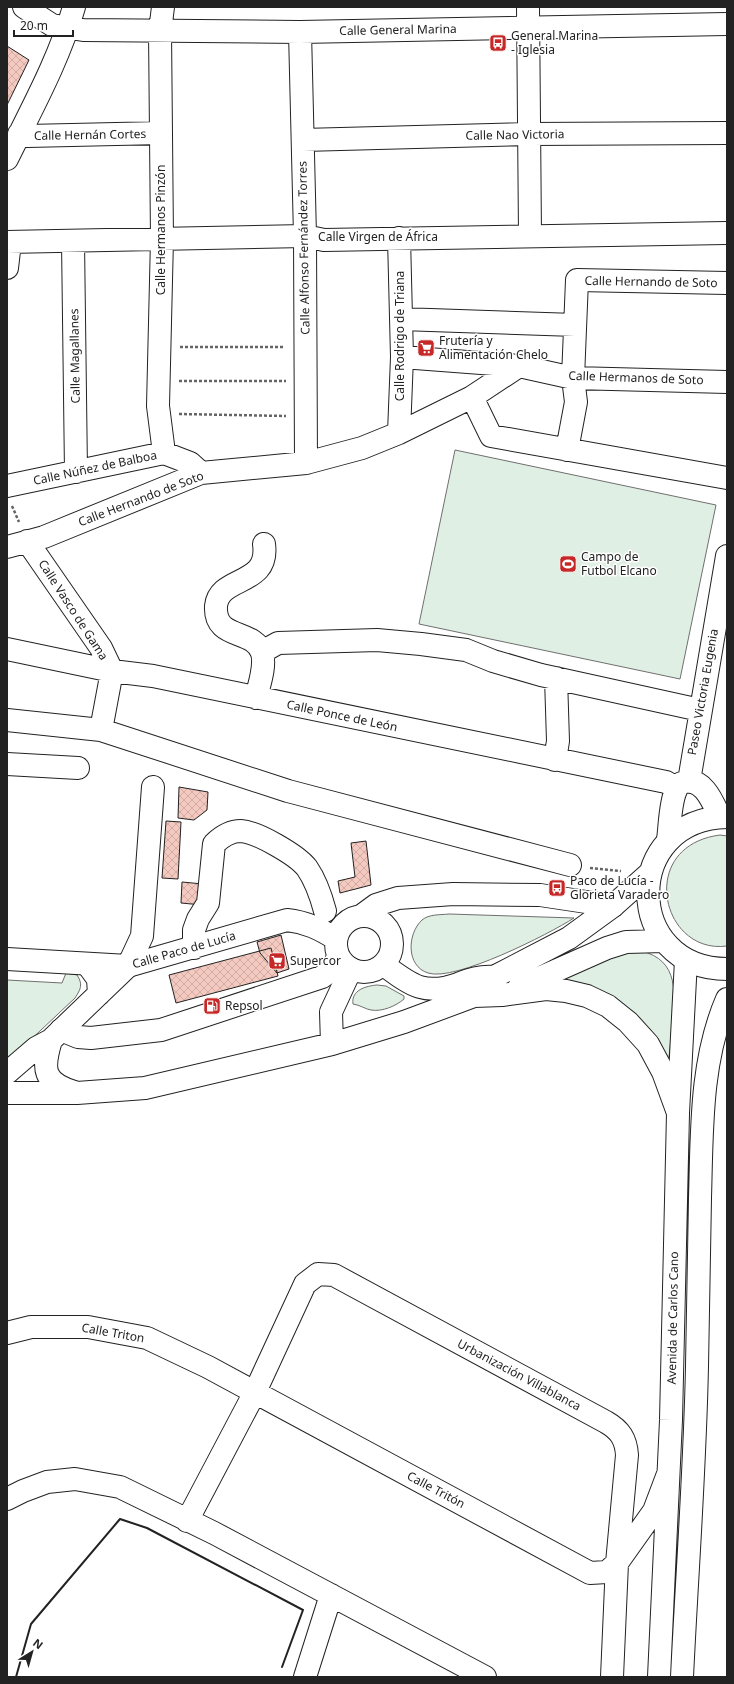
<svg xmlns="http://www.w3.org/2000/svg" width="734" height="1684" font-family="'Noto Sans',sans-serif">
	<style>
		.grass { fill: #e0efe3; stroke: #6f6f6f }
		.building { fill: url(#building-cross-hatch); stroke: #222 }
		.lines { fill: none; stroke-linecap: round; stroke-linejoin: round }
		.minor-casing { stroke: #222; stroke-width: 24 }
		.highway-casing { stroke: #222; stroke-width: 24 }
		.path { stroke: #646464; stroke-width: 2.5; stroke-dasharray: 3 2; stroke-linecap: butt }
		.minor { stroke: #fff; stroke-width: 22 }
		.highway { stroke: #fff; stroke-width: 22 }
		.wall { stroke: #222; stroke-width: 2 }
		.labels { text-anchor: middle; stroke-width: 3; stroke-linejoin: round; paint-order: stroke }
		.street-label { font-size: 12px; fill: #222; stroke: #fff }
		.poi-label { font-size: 12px; fill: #222; stroke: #fff; text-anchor: start }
	</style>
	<defs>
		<pattern id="building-cross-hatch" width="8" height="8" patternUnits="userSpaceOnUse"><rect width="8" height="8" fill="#f3c9c0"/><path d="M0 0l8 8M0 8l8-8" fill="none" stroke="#d0aca5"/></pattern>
	</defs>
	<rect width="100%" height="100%" fill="#fff"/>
	<path class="grass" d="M 455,450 L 716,505 L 680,679 L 419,624 Z
		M 720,835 L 727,836 L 727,946 C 661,955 636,846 720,835 Z
		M 449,914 L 574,918 C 549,934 455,982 428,973 C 406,966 407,934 422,920 C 429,914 440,915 449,914 Z
		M 641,951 C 680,960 675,995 672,1026 C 671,1038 670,1051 668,1063 L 557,981 L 618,953 Z
		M 66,973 L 77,975 C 83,984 81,989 75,998 L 7,1062 L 7,980 L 62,983 Z
		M 377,985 L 386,986 L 404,996 L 404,999 C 396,1006 382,1012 371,1010 C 365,1009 360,1005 353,1004 C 351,990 366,986 377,985 Z"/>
	<path class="building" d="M 7,46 L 29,60 L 7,105 Z
		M 179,787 L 208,792 L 207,810 L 194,820 L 178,818 Z
		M 166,821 L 181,822 L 178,879 L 162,878 Z
		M 366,841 L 371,885 L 340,893 L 338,881 L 355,877 L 351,843 Z
		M 182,882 L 203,884 L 202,905 L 181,903 Z
		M 281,935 L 289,969 L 277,973 L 260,953 L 257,942 Z
		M 271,948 L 278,976 L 176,1003 L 169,975 Z"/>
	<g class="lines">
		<defs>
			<path id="minor" d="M 24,7 L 52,25 L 83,30 L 300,32 L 727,24
				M 163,7 L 160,31 L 162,239 L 158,406 L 164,453
				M 528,7 L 530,235
				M 300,32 L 305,236 L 306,463
				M 19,134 L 27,136 L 161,133
				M 303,140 L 528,134 L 727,133
				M 7,159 C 31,110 59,60 74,7
				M 399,238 L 402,357 L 399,433
				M 73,241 L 76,472
				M 7,242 L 305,236 L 324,240 L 726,233
				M 7,268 L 10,242
				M 401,319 L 575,325
				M 402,357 L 519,366 L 573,378 L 727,382
				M 472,397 L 491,436 L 727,478
				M 567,450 L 576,402 L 573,378 L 577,280 L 727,283
				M 7,486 L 164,453 L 190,463 L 201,473
				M 27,541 L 101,648 L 112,671 L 101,730
				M 7,547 L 44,537 L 201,473 L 306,463 L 362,448 L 399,433 L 472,397 L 519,366
				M 7,649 L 112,671 L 153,676 L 666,782 L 676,788
				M 262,652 L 278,643 L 377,640 L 421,644 L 466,650 L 493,661 L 541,675 L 700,710
				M 256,698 C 259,685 266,666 262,653 C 254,628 214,641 216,606 C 219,575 270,587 264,544
				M 7,720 L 101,730 L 288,791 L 570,865
				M 555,760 L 558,741 L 556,678
				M 7,764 L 78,768
				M 689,781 L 727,556
				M 668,840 C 670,825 670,803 676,790 C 677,786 680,783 685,782 C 704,778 713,803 720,817
				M336 944a28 28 0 1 1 56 0a28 28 0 1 1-56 0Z
				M 361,916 L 376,905 L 398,898 L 453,894 L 540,895 L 613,906
				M 194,948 L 194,930 L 198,919 L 208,903 L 214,844 C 222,836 230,831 241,831 C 257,832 297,855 307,868 C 316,881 321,896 325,911
				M 7,959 L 128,966 L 287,920 C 306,922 320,929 336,939
				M 128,966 L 142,936 L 153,787
				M 61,1030 L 78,1037 L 91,1038 L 161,1030 L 322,977 L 333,969 L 338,956
				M 7,1333 L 31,1327 L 88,1327 L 147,1338 L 208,1367 L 590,1573 L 607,1572 L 617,1563 L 654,1511 L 668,1474
				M 7,1499 L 23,1491 L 47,1482 L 75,1479 L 120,1487 L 214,1533 L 485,1677
				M 187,1521 L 255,1392 L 305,1284 L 318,1274 L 334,1275 L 606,1422 C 620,1430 626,1439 627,1455 L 617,1563 L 612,1677
				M 305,1677 L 331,1595
				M 659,1677 L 671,1420 L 678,1113 L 686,960
				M 682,1677 C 687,1573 695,1469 697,1366 C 698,1310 699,1254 700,1198 C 702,1132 700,1061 727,999"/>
			<path id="highway" d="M 727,817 C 621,819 623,969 727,969
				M 87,964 L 98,979 L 99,994
				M 384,965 C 411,985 424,996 458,984 C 471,979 480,976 494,977
				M 519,987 L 607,948 L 626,942 L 664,941
				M 474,996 L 494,977 L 569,938 L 613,906 L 650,873
				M 51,1040 C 42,1070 43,1082 74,1092
				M 332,1044 L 331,1012 L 351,969
				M 7,1073 L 36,1048 L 51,1040 L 128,966
				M 7,1093 L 77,1093 L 145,1088 L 332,1044 L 404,1022 L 474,996 L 502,995 L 546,989 L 566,991 L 587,996 L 608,1006 L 628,1022 L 648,1044 L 663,1072 L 678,1113"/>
		</defs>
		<use href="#minor" class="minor-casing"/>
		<use href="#highway" class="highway-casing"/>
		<path class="path" d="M 180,347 L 285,347
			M 179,381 L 286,381
			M 179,414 L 286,416
			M 12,506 L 19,522
			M 590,868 L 621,871"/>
		<use href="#minor" class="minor"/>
		<use href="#highway" class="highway"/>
		<path class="wall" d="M 16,1677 L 31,1624 L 120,1519 L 147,1528 L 303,1610 L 282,1667"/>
	</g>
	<defs>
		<symbol id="bus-square" viewBox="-11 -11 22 22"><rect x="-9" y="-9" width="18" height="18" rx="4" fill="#c62828" stroke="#fff"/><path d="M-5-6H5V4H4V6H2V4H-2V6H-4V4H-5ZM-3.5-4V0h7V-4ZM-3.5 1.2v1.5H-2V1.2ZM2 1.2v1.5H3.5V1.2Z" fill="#fff"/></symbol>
		<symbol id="supermarket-square" viewBox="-11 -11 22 22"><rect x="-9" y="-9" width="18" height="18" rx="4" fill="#c62828" stroke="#fff"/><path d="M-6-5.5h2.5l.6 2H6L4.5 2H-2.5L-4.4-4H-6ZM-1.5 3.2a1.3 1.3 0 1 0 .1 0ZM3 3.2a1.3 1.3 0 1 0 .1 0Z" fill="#fff"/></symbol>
		<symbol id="stadium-square" viewBox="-11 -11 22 22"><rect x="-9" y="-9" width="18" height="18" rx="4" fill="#c62828" stroke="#fff"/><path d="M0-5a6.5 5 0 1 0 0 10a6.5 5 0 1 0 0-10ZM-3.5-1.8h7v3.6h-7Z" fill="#fff"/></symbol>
		<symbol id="fuel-square" viewBox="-11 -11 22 22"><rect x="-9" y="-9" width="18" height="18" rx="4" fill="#c62828" stroke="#fff"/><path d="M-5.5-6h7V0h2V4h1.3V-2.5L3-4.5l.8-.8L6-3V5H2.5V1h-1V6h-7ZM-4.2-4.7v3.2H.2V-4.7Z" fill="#fff"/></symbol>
	</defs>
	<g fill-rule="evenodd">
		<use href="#bus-square" x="488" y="33" width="20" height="20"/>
		<use href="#supermarket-square" x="416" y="338" width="20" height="20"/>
		<use href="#stadium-square" x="558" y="554" width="20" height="20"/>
		<use href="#bus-square" x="547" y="878" width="20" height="20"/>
		<use href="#supermarket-square" x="267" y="951" width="20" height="20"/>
		<use href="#fuel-square" x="202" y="996" width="20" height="20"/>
	</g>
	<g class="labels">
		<g class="street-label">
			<text transform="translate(398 30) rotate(-1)" y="4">Calle General Marina</text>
			<text transform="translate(90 135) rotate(-1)" y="4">Calle Hernán Cortes</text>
			<text transform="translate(515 135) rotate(-1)" y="4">Calle Nao Victoria</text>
			<text transform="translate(161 230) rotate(-90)" y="4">Calle Hermanos Pinzón</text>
			<text x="378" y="241">Calle Virgen de África</text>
			<text transform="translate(304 248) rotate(-91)" y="4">Calle Alfonso Fernández Torres</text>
			<text transform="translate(651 282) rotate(1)" y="4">Calle Hernando de Soto</text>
			<text transform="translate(400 336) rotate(-90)" y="4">Calle Rodrigo de Triana</text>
			<text transform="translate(75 356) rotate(-91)" y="4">Calle Magallanes</text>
			<text transform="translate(636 378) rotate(2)" y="4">Calle Hermanos de Soto</text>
			<text transform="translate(95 468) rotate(-12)" y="4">Calle Núñez de Balboa</text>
			<text transform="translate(141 499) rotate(-21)" y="4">Calle Hernando de Soto</text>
			<text transform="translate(73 610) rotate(57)" y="4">Calle Vasco de Gama</text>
			<text transform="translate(703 692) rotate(-80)" y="4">Paseo Victoria Eugenia</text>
			<text transform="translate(342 716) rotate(12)" y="4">Calle Ponce de León</text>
			<text transform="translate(184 950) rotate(-16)" y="4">Calle Paco de Lucía</text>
			<text transform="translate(673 1318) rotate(-89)" y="4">Avenida de Carlos Cano</text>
			<text transform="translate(113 1333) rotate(10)" y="4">Calle Triton</text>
			<text transform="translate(519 1375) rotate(28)" y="4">Urbanización Villablanca</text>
			<text transform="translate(436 1490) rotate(28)" y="4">Calle Tritón</text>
		</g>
		<g class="poi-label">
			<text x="511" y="40">General Marina<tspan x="511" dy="14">- Iglesia</tspan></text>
			<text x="439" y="345">Frutería y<tspan x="439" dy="14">Alimentación Chelo</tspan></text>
			<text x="581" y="561">Campo de<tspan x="581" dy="14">Futbol Elcano</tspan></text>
			<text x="570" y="885">Paco de Lucía -<tspan x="570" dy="14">Glorieta Varadero</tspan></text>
			<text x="290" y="965">Supercor</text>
			<text x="225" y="1010">Repsol</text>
		</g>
	</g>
	<rect width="734" height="1684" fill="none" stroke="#222222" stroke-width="16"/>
	<g transform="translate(32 1652) rotate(37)" stroke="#ffffff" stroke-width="3" paint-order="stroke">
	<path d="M0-3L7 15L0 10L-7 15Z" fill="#222222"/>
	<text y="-6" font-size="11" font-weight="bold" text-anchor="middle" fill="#222222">N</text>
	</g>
	<path d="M14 30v6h59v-6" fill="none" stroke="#222222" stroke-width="2"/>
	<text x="20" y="30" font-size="12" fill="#222222" stroke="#ffffff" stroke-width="3" paint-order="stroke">20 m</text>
</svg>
